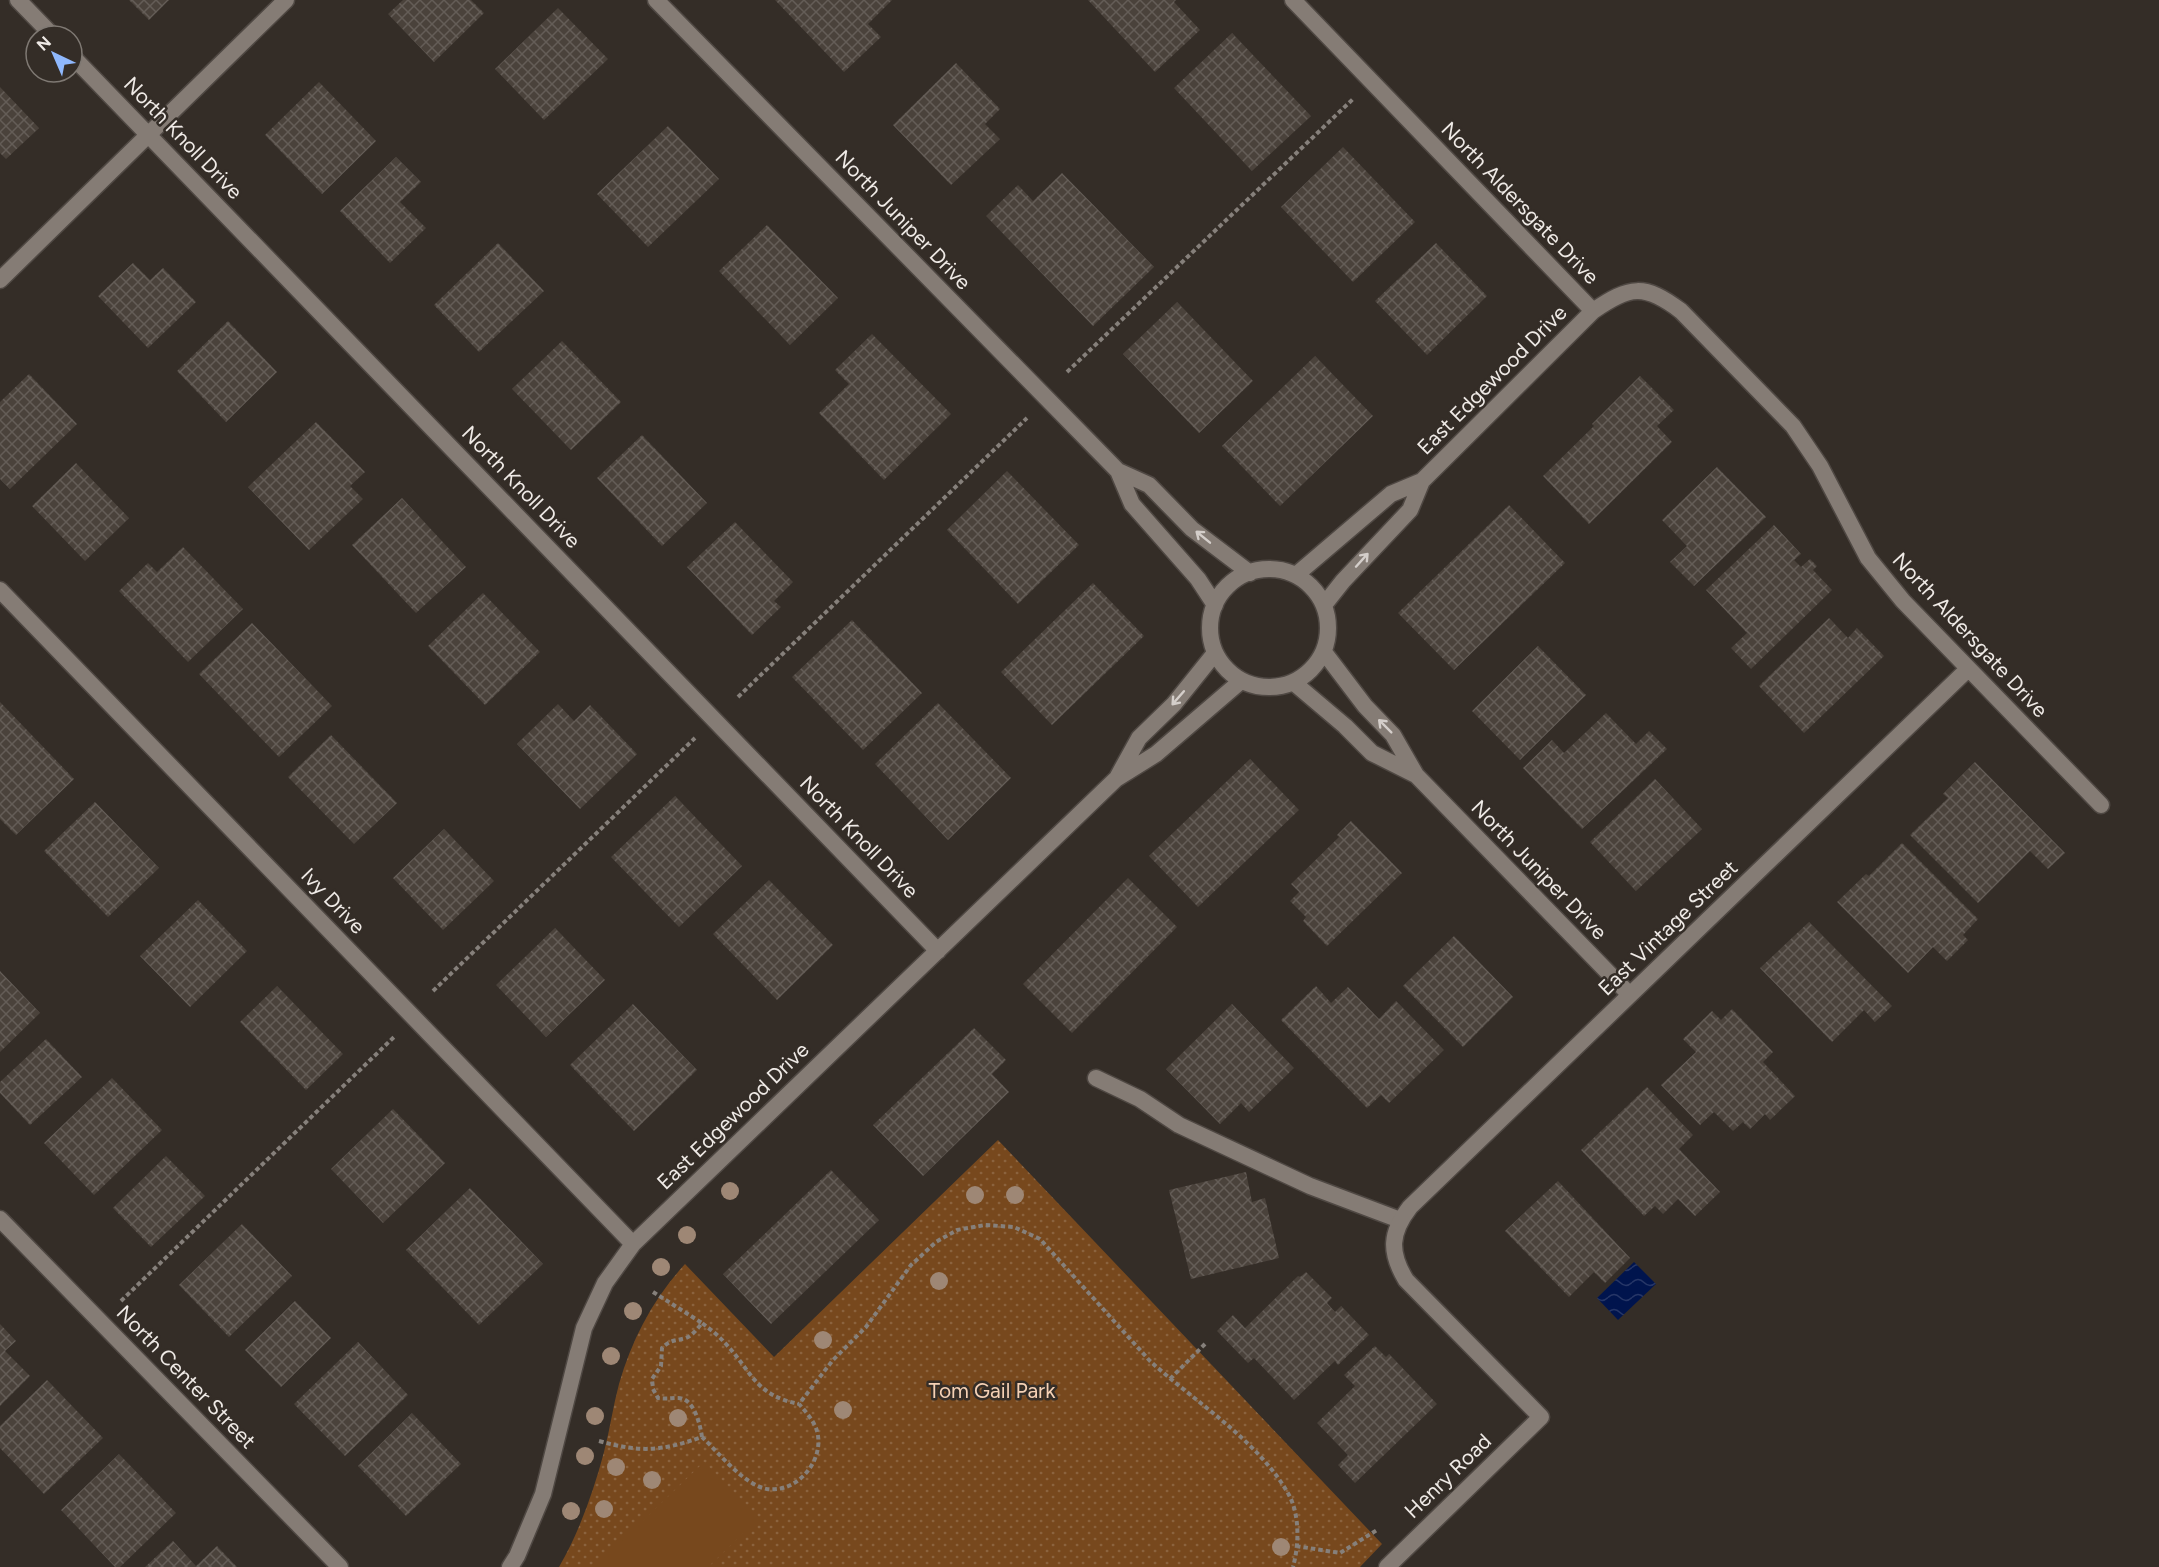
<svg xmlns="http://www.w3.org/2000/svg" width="2159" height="1567" font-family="Figtree,sans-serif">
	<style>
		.park { fill: url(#park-dots) }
		.garden { fill: #77481d }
		.water { fill: url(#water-waves) }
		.building { fill: url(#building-cross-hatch) }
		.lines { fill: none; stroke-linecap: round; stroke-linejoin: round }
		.service-casing { stroke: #4f4843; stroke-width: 19 }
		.minor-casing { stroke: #4f4843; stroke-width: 19 }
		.path { stroke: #86807b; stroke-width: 4; stroke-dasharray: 4.5 3; stroke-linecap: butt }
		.service { stroke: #857c75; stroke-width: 16 }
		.minor { stroke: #857c75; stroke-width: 16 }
		.tree { fill: #9e8775 }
		.oneway { stroke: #d4ceca }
		.labels { text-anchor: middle; stroke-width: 5; stroke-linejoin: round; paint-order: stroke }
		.street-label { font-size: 21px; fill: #efeae6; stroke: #342d27 }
		.park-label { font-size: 21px; fill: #f5d1b5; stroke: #342d27 }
	</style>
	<defs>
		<pattern id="park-dots" width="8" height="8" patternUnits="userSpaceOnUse" patternTransform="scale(1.5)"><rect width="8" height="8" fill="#77481d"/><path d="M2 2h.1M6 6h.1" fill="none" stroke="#8b633e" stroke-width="1.8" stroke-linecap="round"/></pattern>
		<pattern id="water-waves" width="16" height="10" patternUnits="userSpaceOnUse" patternTransform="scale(1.5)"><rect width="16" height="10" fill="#00144d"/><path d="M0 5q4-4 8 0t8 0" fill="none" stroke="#263667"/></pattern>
		<pattern id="building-cross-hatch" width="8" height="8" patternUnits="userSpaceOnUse" patternTransform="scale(1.5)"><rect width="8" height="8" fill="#4a423b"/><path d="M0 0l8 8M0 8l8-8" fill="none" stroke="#645d57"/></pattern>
	</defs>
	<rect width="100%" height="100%" fill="#342d27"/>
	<path class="park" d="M 998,1140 L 1382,1544 L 1360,1567 L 559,1567 C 579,1533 594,1490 604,1452 C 610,1429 613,1406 619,1384 C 632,1339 653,1299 685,1264 L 774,1357 Z"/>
	<path class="garden" d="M 704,1462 L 759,1518 L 708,1567 L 595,1567 Z"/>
	<path class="water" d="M 1634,1262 L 1656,1284 L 1618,1320 L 1597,1298 Z"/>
	<path class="building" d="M 129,0 L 169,0 L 149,20 Z
		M 403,0 L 471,0 L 484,13 L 434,62 L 388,14 Z
		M 775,0 L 892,0 L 868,24 L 881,37 L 844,72 Z
		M 1088,0 L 1176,0 L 1174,2 L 1200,30 L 1155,72 Z
		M 558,8 L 608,59 L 544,120 L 495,69 Z
		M 1232,33 L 1311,116 L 1252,171 L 1174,88 Z
		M 956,63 L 1000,109 L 985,124 L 1000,139 L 951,185 L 893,125 Z
		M 319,82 L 376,141 L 322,194 L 265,135 Z
		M 0,87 L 39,128 L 6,159 L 0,153 Z
		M 668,126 L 719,179 L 648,247 L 597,194 Z
		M 1343,147 L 1415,222 L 1353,282 L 1281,207 Z
		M 396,157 L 421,182 L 400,202 L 426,228 L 390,263 L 340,211 Z
		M 1062,173 L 1154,267 L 1093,326 L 986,216 L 1018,185 L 1033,201 Z
		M 767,225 L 838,298 L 790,345 L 719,271 Z
		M 498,243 L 544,291 L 479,352 L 434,305 Z
		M 1436,243 L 1487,296 L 1427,355 L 1375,301 Z
		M 133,263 L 150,280 L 163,268 L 196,302 L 148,348 L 98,296 Z
		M 1177,302 L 1253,381 L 1199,433 L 1123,354 Z
		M 228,321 L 277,372 L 226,422 L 177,371 Z
		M 872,334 L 951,414 L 884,480 L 819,413 L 849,384 L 835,370 Z
		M 562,341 L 621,402 L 571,450 L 512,389 Z
		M 1315,356 L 1373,416 L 1280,506 L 1222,446 Z
		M 29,374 L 77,424 L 10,489 L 0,479 L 0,402 Z
		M 1640,376 L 1674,410 L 1657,426 L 1672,442 L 1589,524 L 1543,476 L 1594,426 L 1592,424 Z
		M 316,422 L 365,472 L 350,486 L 363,499 L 309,550 L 248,487 Z
		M 642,435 L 707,503 L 662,546 L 597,478 Z
		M 76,463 L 129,518 L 85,561 L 32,506 Z
		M 1717,467 L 1766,517 L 1694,586 L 1670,562 L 1687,546 L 1662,520 Z
		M 1007,471 L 1079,545 L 1018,604 L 947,530 Z
		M 402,498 L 466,567 L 416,613 L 352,545 Z
		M 1509,505 L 1565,563 L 1454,670 L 1398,613 Z
		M 735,522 L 793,582 L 774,601 L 781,607 L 752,635 L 687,567 Z
		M 1774,525 L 1801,554 L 1794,560 L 1801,567 L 1810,559 L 1817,566 L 1813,570 L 1832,590 L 1751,669 L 1731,648 L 1747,633 L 1706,590 Z
		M 183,547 L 243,609 L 188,662 L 119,591 L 148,563 L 157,572 Z
		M 1093,583 L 1144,636 L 1052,725 L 1001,672 Z
		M 483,593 L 540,652 L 485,705 L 428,646 Z
		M 1829,618 L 1848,638 L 1857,628 L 1884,656 L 1804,733 L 1759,686 Z
		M 852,620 L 922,693 L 863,750 L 792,677 Z
		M 252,623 L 332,706 L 279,757 L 199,674 Z
		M 1538,646 L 1586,695 L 1520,760 L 1472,711 Z
		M 0,702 L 74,779 L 16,835 L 0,819 Z
		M 938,703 L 1011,778 L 948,840 L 875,764 Z
		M 558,704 L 574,721 L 590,705 L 637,754 L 580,809 L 517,744 Z
		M 1606,713 L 1636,744 L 1649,731 L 1667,749 L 1582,829 L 1523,768 L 1552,740 L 1564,753 Z
		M 331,735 L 397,803 L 354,844 L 288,777 Z
		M 1250,759 L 1299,810 L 1198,907 L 1149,856 Z
		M 1975,762 L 2065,853 L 2048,869 L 2030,851 L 1978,903 L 1910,835 L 1948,798 L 1943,794 Z
		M 1655,779 L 1702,829 L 1636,891 L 1590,842 Z
		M 675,796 L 742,866 L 679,927 L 611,857 Z
		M 95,802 L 159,868 L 108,917 L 44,851 Z
		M 1351,821 L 1402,873 L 1327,946 L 1303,921 L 1306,917 L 1290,901 L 1299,892 L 1291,884 L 1339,837 L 1337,835 Z
		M 444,829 L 494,881 L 443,930 L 393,878 Z
		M 1902,843 L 1978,919 L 1963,935 L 1968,940 L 1947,961 L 1933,947 L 1908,973 L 1837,902 L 1866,874 L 1869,876 Z
		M 1128,878 L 1177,927 L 1072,1033 L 1023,984 Z
		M 769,880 L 833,945 L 777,1000 L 713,934 Z
		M 198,900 L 247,951 L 190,1007 L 140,956 Z
		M 1809,922 L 1892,1006 L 1875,1022 L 1864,1010 L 1832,1042 L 1760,968 Z
		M 555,928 L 605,980 L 546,1037 L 496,985 Z
		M 1454,936 L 1513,997 L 1463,1047 L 1403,986 Z
		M 0,971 L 40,1013 L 0,1052 Z
		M 277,986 L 343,1054 L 306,1090 L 240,1022 Z
		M 1316,986 L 1331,1003 L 1348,987 L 1379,1019 L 1396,1001 L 1444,1050 L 1389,1103 L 1381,1095 L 1367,1108 L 1281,1020 Z
		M 633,1004 L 697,1070 L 634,1131 L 570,1065 Z
		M 1232,1004 L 1294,1068 L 1249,1112 L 1241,1103 L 1220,1124 L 1166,1069 Z
		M 1732,1009 L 1773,1052 L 1763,1062 L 1795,1096 L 1770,1120 L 1765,1114 L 1750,1129 L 1743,1122 L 1733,1131 L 1714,1112 L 1700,1125 L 1661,1085 L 1696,1052 L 1683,1039 L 1712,1011 L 1721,1020 Z
		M 974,1028 L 1006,1060 L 992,1074 L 1009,1092 L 923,1176 L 873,1125 Z
		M 46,1039 L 82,1077 L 30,1125 L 0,1093 L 0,1082 Z
		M 112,1078 L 162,1130 L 94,1195 L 44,1143 Z
		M 1647,1087 L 1693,1135 L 1679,1149 L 1720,1192 L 1695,1216 L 1678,1199 L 1663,1214 L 1655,1206 L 1644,1216 L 1581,1150 Z
		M 393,1109 L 445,1163 L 383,1223 L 331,1169 Z
		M 166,1156 L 205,1196 L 151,1247 L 113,1208 Z
		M 831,1170 L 879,1220 L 771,1324 L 723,1274 Z
		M 1246,1172 L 1252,1202 L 1265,1198 L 1279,1258 L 1191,1279 L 1169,1190 Z
		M 1558,1181 L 1630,1258 L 1605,1283 L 1594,1272 L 1569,1297 L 1505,1231 Z
		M 470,1188 L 543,1264 L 479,1325 L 406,1250 Z
		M 242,1224 L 292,1276 L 229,1337 L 179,1285 Z
		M 1306,1272 L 1332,1298 L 1327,1303 L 1335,1312 L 1341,1306 L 1369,1335 L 1338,1365 L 1335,1361 L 1294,1400 L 1254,1358 L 1248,1363 L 1217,1331 L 1233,1315 L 1245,1328 L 1298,1276 L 1300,1277 Z
		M 295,1301 L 331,1338 L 281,1387 L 245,1350 Z
		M 0,1324 L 16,1341 L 5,1351 L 30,1376 L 0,1406 Z
		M 358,1342 L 408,1395 L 345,1456 L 294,1404 Z
		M 1375,1346 L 1386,1357 L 1389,1354 L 1437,1404 L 1355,1483 L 1338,1465 L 1348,1455 L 1317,1423 L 1355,1386 L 1344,1375 Z
		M 47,1380 L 103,1438 L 44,1494 L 0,1448 L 0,1426 Z
		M 412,1413 L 461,1464 L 406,1516 L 358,1466 Z
		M 119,1454 L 176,1513 L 120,1567 L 115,1567 L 61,1510 Z
		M 173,1541 L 196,1566 L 217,1546 L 237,1567 L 145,1567 Z"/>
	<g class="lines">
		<defs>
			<path id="service" d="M 1096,1078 L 1140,1099 L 1179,1125 L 1310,1186 L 1400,1220"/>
			<path id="minor" d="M 18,0 L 53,36
				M 656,0 L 1118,471 L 1149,485 L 1192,529 L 1250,573
				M 1293,0 L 1593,311
				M 72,56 L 938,951
				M 0,280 L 286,0
				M 1118,471 L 1132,504 L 1198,579 L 1215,605
				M1210 628a59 59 0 1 1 118 0a59 59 0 1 1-118 0Z
				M 1296,575 L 1391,494 L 1422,481 L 1593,311 C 1630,286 1644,283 1681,311 L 1793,426 L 1820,466 L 1868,558 L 1903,601 L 2101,805
				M 0,590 L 633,1244
				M 1324,605 L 1343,581 L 1410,510 L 1422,481
				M 1324,652 L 1365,706 L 1393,735 L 1416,775 L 1630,995
				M 1293,682 L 1345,726 L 1372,753 L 1416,775
				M 1118,776 L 1139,738 L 1174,704 L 1215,653
				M 0,1219 L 340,1567
				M 510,1567 L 517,1556 L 543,1494 L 584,1328 L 605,1283 L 633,1244 L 1116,779 L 1156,754 L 1241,681
				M 1387,1567 L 1541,1417 L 1406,1280 C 1389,1252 1390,1233 1410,1207 L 1968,669"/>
		</defs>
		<use href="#service" class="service-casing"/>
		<use href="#minor" class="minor-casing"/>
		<path class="path" d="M 1067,372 L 1353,99
			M 738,697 L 1027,418
			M 433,991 L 695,738
			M 653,1292 L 702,1323
			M 121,1301 L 394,1037
			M 1170,1379 L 1205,1344
			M 702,1437 C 700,1424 694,1398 678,1398 C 671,1398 666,1399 658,1398 L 653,1389 L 652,1379 L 661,1366 L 662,1348 C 671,1339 676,1341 686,1338 C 693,1335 698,1328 702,1323 C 710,1329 718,1335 724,1342 C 752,1371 754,1395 799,1404
			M 599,1441 C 642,1453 661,1451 702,1437 C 719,1453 744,1485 767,1489 C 798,1493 825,1460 817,1431 C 814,1421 806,1412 799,1404 L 833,1360 L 866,1327 L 911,1265 L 936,1242 L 957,1230 L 985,1225 L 1014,1227 L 1040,1239 L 1150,1361 C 1195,1402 1259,1441 1289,1495 C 1300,1516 1299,1545 1293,1567
			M 1296,1546 L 1340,1553 L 1377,1530"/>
		<use href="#service" class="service"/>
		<use href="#minor" class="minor"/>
	</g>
	<g class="tree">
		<circle cx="730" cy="1191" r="9"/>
		<circle cx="975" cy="1195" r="9"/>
		<circle cx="1015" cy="1195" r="9"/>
		<circle cx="687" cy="1235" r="9"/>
		<circle cx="661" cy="1267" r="9"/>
		<circle cx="939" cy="1281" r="9"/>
		<circle cx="633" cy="1311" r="9"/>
		<circle cx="823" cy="1340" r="9"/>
		<circle cx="611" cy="1356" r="9"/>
		<circle cx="843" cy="1410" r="9"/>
		<circle cx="595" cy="1416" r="9"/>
		<circle cx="678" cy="1418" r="9"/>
		<circle cx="585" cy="1456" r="9"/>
		<circle cx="616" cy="1467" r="9"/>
		<circle cx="652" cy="1480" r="9"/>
		<circle cx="604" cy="1509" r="9"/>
		<circle cx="571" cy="1511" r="9"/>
		<circle cx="1281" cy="1547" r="9"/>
	</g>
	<defs><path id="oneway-shaft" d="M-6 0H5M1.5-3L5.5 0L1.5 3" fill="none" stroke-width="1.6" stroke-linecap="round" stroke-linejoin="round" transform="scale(1.5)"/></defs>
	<g class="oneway">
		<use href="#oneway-shaft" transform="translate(1203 537) rotate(-141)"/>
		<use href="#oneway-shaft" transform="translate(1362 560) rotate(-48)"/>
		<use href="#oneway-shaft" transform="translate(1178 698) rotate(131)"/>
		<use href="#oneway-shaft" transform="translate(1385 726) rotate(-135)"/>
	</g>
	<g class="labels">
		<g class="street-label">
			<text transform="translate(183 138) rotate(46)" y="7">North Knoll Drive</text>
			<text transform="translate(1520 203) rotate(46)" y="7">North Aldersgate Drive</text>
			<text transform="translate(903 220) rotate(46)" y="7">North Juniper Drive</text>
			<text transform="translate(1492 380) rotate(-45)" y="7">East Edgewood Drive</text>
			<text transform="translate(521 487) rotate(46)" y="7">North Knoll Drive</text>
			<text transform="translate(1970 635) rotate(47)" y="7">North Aldersgate Drive</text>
			<text transform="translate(859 837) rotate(46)" y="7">North Knoll Drive</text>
			<text transform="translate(1539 870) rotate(46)" y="7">North Juniper Drive</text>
			<text transform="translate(333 901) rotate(46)" y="7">Ivy Drive</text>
			<text transform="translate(1668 928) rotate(-44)" y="7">East Vintage Street</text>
			<text transform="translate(733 1116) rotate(-44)" y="7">East Edgewood Drive</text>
			<text transform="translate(186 1377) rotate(46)" y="7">North Center Street</text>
			<text transform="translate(1448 1476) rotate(-44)" y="7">Henry Road</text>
		</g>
		<g class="park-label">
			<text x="992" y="1398">Tom Gail Park</text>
		</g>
	</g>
	<g transform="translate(54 54) rotate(316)"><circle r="28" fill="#342d27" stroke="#7f7973" stroke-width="1.5"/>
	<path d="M0-4.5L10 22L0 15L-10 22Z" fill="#8fb8fd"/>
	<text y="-9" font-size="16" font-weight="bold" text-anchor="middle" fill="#efeae6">N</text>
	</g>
</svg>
